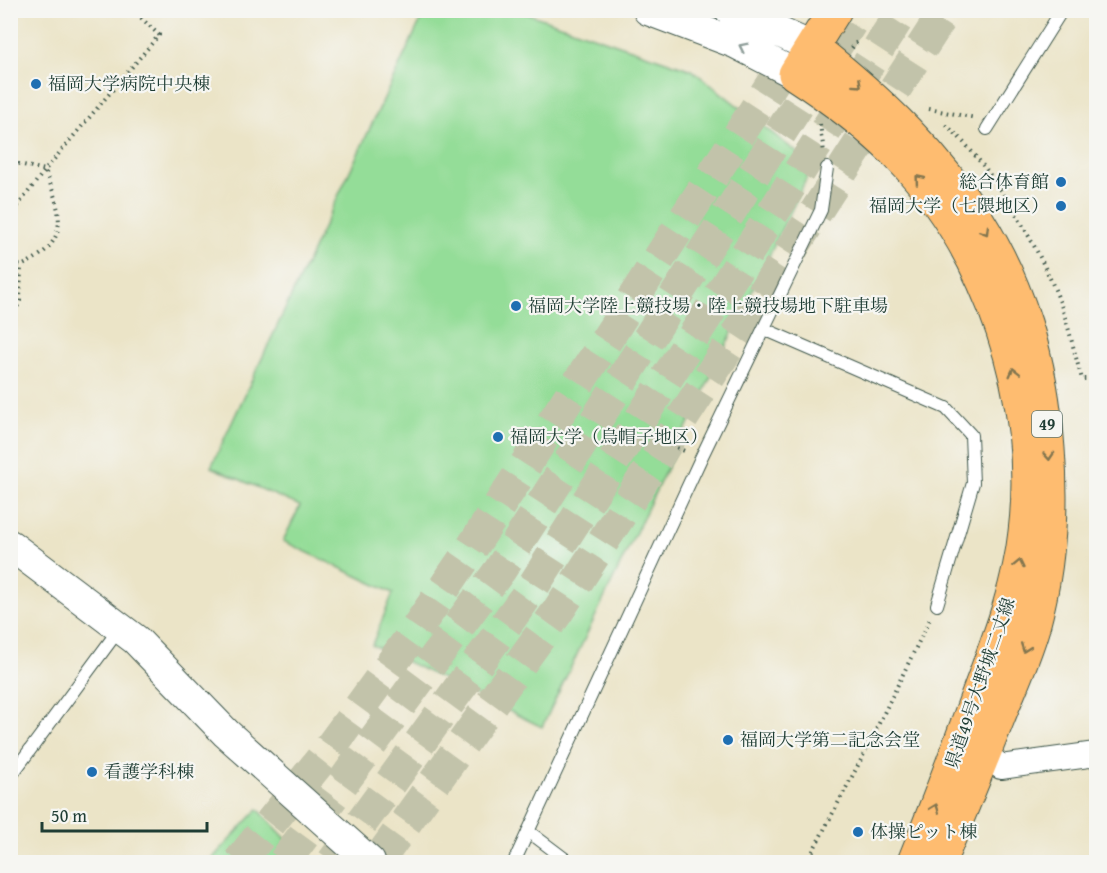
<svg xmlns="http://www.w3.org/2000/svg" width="1107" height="873" font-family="'Gentium Book Plus','Noto Serif JP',serif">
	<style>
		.grass { fill: #94dd98; stroke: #5a8d66; stroke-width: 1.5 }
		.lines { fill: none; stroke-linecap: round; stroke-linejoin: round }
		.trunk-tunnel { stroke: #c2c3aa; stroke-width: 33; stroke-dasharray: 33 16; stroke-linecap: butt }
		.motorway-tunnel { stroke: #c2c3aa; stroke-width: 33; stroke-dasharray: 33 16; stroke-linecap: butt }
		.service-casing { stroke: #3e564a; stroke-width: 14 }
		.minor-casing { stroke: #3e564a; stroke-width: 26 }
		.tertiary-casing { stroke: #3e564a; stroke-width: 32 }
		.primary-casing { stroke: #3e564a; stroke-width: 35 }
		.path { stroke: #3e564a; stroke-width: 4; stroke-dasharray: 1.5 4.5; stroke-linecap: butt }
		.service { stroke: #fff; stroke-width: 12 }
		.minor { stroke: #fff; stroke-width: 24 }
		.tertiary { stroke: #fff; stroke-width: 30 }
		.primary { stroke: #febc70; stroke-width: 33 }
		.oneway { stroke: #8f9e9a }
		.oneway2 { stroke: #83764f }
		.poi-dot { fill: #1f6fb2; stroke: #f6f6f2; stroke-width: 2 }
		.labels { text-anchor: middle; stroke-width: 4.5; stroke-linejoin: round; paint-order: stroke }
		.shield { fill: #f6f6f2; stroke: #60746d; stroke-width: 1.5 }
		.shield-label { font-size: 16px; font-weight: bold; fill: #1f3d34 }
		.poi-label { font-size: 18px; fill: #1f3d34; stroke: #f6f6f2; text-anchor: start }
		.street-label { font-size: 18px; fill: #1f3d34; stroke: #f6f6f2 }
	</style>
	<rect width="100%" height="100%" fill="#f6f6f2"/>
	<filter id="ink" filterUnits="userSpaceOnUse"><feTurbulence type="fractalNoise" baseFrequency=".0167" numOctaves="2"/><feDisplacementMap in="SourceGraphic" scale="12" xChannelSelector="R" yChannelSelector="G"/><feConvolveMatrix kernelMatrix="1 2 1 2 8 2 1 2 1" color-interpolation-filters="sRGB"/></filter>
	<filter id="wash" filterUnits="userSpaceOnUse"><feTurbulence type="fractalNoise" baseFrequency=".008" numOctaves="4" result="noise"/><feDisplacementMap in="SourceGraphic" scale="24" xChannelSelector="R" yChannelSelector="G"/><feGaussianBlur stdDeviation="1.35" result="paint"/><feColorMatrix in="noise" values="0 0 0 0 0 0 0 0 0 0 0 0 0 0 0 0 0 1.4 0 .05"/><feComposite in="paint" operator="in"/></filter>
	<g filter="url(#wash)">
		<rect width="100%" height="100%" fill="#ebe4c7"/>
		<path class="grass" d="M 425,11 L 520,11 L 692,70 L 813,165 L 542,727 L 372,645 L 393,593 L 283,541 L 300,506 L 211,467 Z
			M 258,809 L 308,862 L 209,862 Z"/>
	</g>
	<g filter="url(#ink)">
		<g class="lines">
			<path class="trunk-tunnel" d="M 239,862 L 324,756 L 408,641 L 471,549 L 799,42
				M 377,862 L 558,611 L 946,10"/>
			<path class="motorway-tunnel" d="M 284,862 L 500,570 L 859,10
				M 333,862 L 530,591 L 903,10"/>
			<defs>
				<path id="service" d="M 987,129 L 1062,10
					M 764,329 L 946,408 L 971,435 L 973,483 L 937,605
					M 10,777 L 120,628
					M 528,831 L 569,862
					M 514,862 L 701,458 L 821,210 L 827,168"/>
				<path id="minor" d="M 984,752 L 1001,767 L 1096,754"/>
				<path id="tertiary" d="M 648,10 L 735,43 L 795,74
					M 730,10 L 812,47
					M 10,545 L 136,640 L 226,733 L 370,862"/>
				<path id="primary" d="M 835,10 L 795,74 C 832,98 867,124 898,155 C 991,250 1041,400 1025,532 C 1019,589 997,643 977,697 C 957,752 936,808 914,862
					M 812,47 C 953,159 1035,265 1048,449 C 1053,510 1049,569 1033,627 C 1024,658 1010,688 998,718 C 979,766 959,815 939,862"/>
			</defs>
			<use href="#service" class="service-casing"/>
			<use href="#minor" class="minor-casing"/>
			<use href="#tertiary" class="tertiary-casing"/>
			<use href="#primary" class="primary-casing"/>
			<path class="path" d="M 852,48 L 859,39
				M 929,109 L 976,118
				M 820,124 L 824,152
				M 946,125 C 991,164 1042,251 1062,308 C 1070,331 1075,356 1082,379 L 1096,379
				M 10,173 L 19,164 L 45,170 C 62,214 72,242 21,266 L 10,261
				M 10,216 L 45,170 L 159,35 L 133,10
				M 10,323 L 20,301 L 21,266
				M 677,448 L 687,452
				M 807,862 L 864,754 L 930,619"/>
			<use href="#service" class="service"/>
			<use href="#minor" class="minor"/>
			<use href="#tertiary" class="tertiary"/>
			<use href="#primary" class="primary"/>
		</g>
		<defs><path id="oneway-chevron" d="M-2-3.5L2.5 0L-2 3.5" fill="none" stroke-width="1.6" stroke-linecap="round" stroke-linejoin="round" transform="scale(1.5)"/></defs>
		<use class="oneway" href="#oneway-chevron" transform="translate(743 47) rotate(-154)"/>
		<g class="oneway2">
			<use href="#oneway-chevron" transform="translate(858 84) rotate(42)"/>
			<use href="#oneway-chevron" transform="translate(919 179) rotate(-130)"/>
			<use href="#oneway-chevron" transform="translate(985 231) rotate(59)"/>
			<use href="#oneway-chevron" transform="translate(1014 372) rotate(-104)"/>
			<use href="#oneway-chevron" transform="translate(1049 456) rotate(86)"/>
			<use href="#oneway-chevron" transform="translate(1019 564) rotate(-78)"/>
			<use href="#oneway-chevron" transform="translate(1025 648) rotate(110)"/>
			<use href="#oneway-chevron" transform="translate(935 808) rotate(-69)"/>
		</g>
	</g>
	<g class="poi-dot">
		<circle cx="36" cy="84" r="6"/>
		<circle cx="1061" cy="182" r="6"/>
		<circle cx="1061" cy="206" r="6"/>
		<circle cx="516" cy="306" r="6"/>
		<circle cx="498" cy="437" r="6"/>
		<circle cx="728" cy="740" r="6"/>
		<circle cx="92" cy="772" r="6"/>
		<circle cx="858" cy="832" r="6"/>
	</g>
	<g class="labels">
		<rect class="shield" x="1032" y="411" width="30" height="26" rx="4.5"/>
		<g class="shield-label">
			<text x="1047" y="430">49</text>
		</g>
		<g class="poi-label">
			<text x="48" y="90">福岡大学病院中央棟</text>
			<text x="1049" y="188" text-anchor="end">総合体育館</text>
			<text x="1049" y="212" text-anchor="end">福岡大学（七隈地区）</text>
			<text x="528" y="312">福岡大学陸上競技場・陸上競技場地下駐車場</text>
			<text x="510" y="443">福岡大学（烏帽子地区）</text>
			<text x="740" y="746">福岡大学第二記念会堂</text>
			<text x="104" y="778">看護学科棟</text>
			<text x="870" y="838">体操ピット棟</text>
		</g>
		<g class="street-label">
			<text transform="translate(980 683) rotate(-71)" y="6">県道49号大野城二丈線</text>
		</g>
	</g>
	<rect width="1107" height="873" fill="none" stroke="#f6f6f2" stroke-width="36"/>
	<path d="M42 822v9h165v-9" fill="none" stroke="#1f3d34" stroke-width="3"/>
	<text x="51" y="822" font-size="18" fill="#1f3d34" stroke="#f6f6f2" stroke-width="4.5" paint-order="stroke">50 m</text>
</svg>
